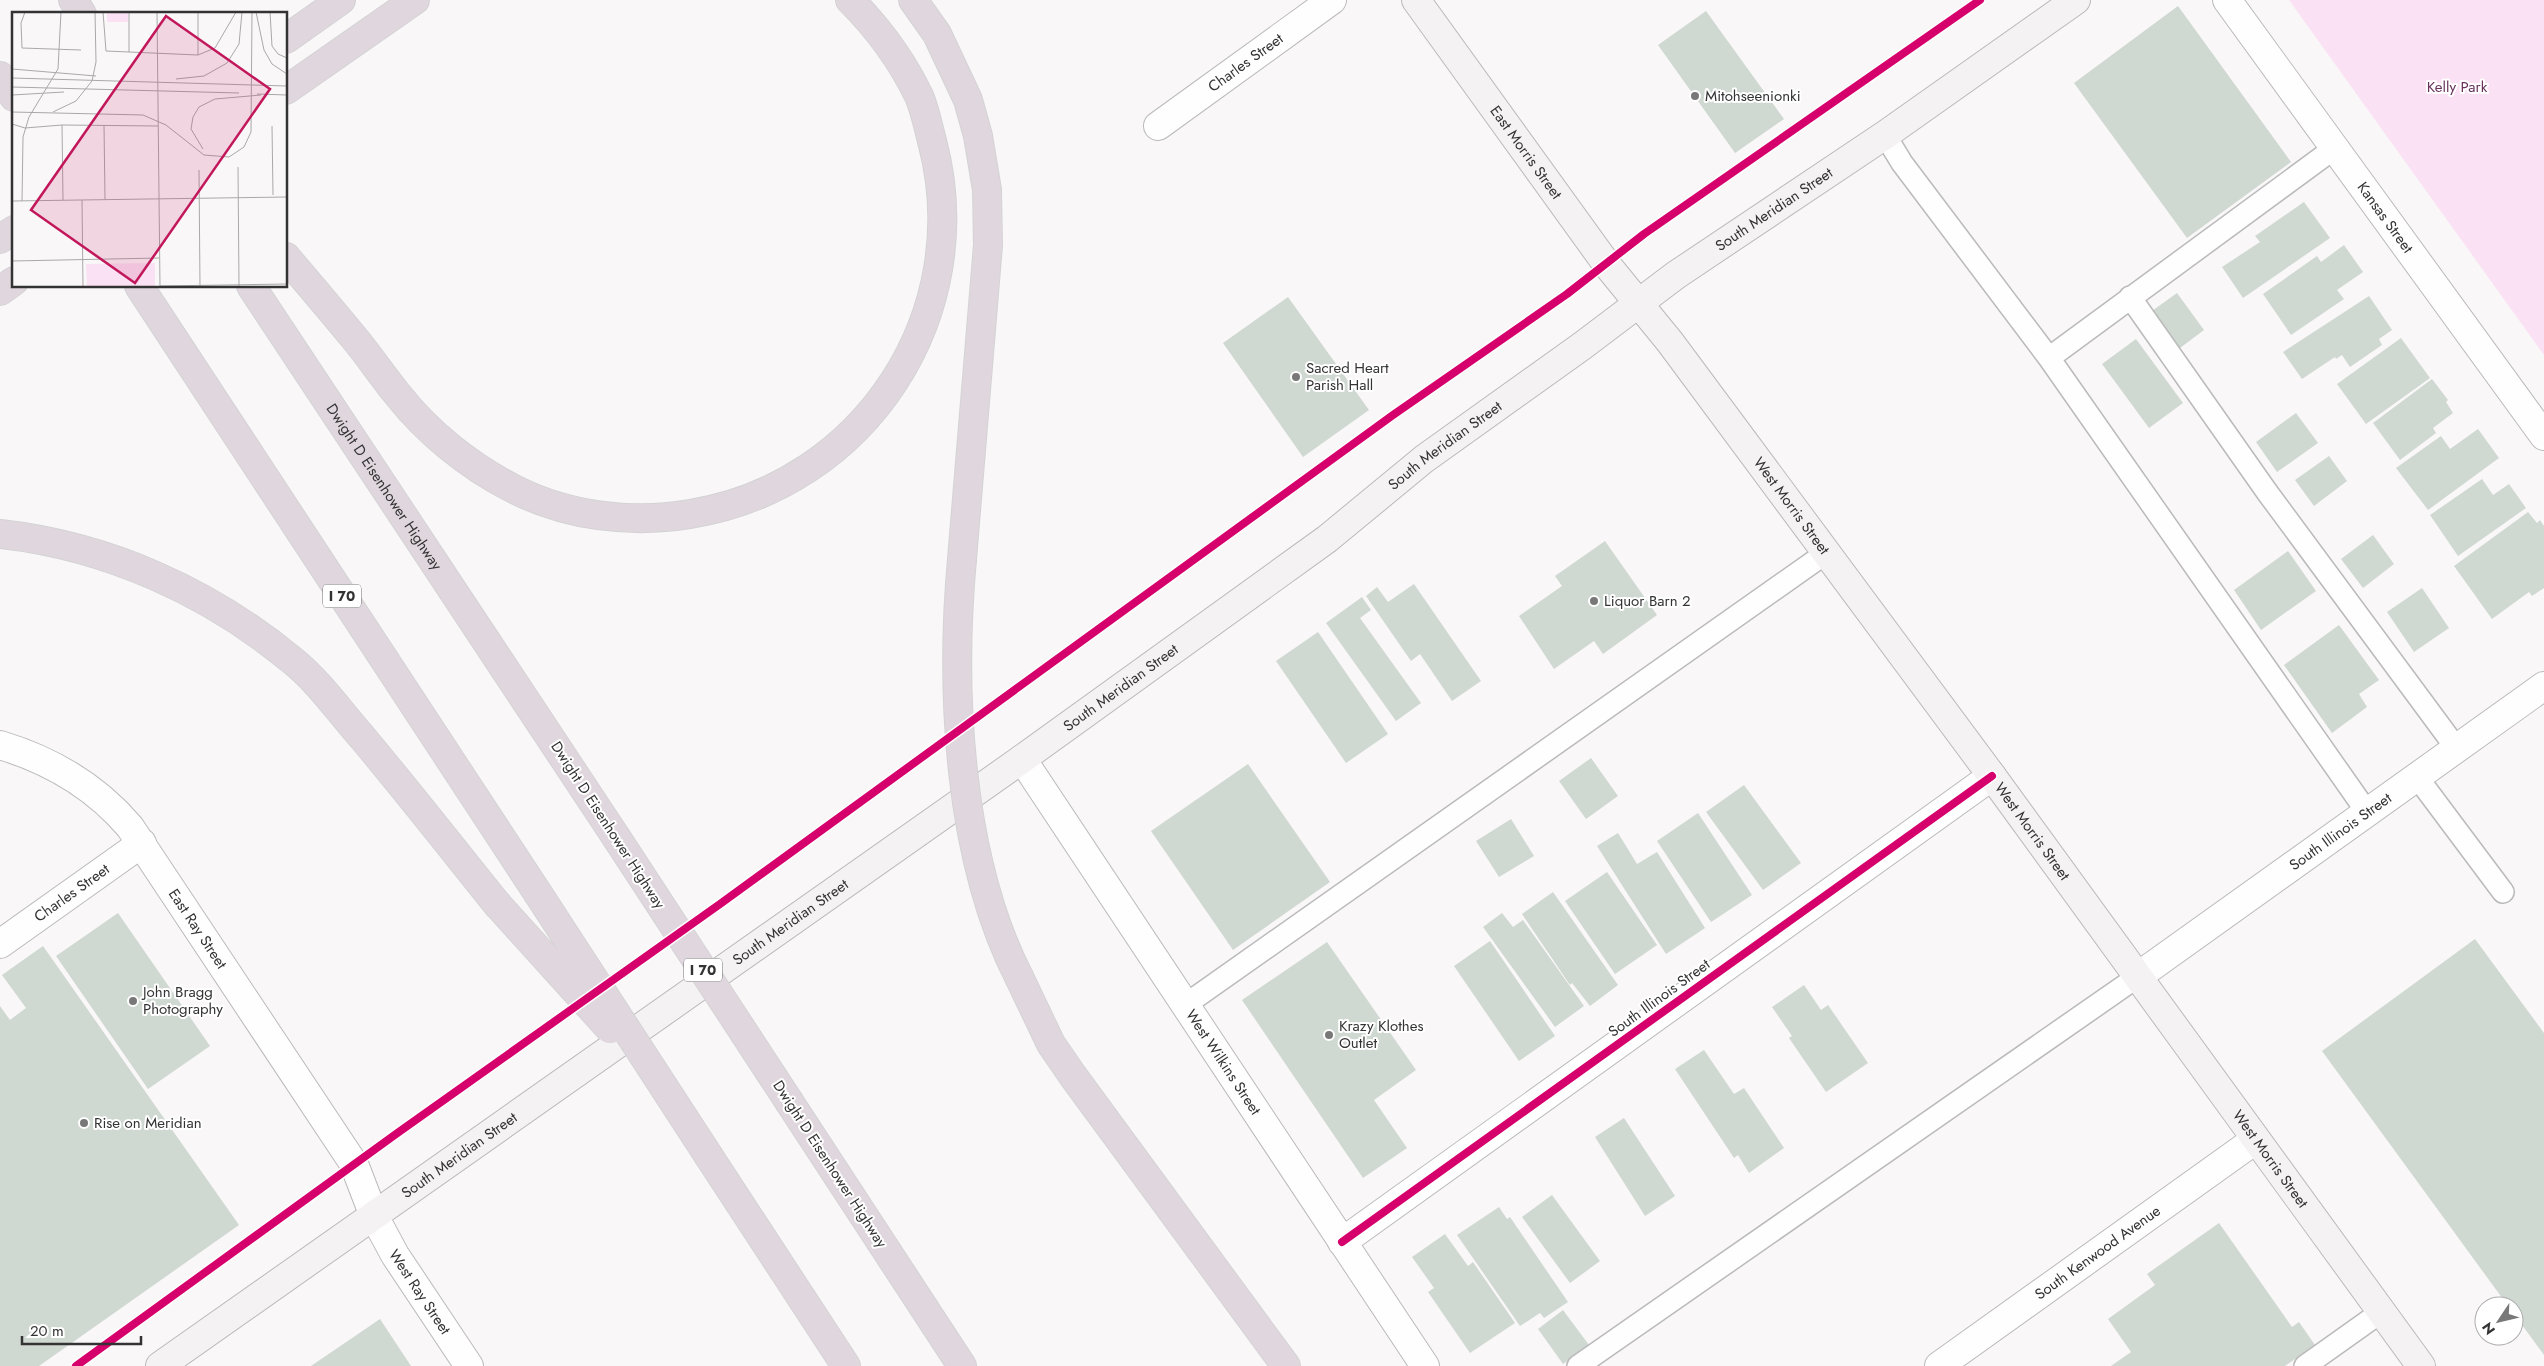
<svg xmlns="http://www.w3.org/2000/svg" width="2544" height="1366" font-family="Jost,sans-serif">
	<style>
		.green { fill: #fae1f3 }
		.building { fill: #d0d8d2 }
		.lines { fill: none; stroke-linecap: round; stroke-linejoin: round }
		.lane-casing { stroke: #bbbabb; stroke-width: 24 }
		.street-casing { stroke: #bbbabb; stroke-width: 30 }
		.secondary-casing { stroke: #bbbabb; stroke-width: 30 }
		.highway-casing { stroke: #d4d3d4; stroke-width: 30 }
		.lane { stroke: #fefefe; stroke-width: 21 }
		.street { stroke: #fefefe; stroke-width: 28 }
		.secondary { stroke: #f5f2f4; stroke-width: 28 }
		.highway { stroke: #e0d7de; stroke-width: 28 }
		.highway-bridge-casing { stroke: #d4d3d4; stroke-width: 30; stroke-linecap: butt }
		.highway-bridge { stroke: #e0d7de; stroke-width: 28 }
		.cycleway-casing { stroke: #fff; stroke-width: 11 }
		.cycleway { stroke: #d6006c; stroke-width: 8 }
		.poi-dot { fill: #797879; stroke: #fff; stroke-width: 2 }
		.labels { text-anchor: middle; stroke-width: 4; stroke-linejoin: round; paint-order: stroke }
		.shield { fill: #fff; stroke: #717071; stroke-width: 1 }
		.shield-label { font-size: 14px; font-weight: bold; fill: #343334 }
		.street-label { font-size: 15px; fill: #343334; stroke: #fff }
		.park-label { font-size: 15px; fill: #67325b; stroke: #fff }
		.poi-label { font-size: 15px; fill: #343334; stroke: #fff; text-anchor: start }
		.inset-road { fill: none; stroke: #aaa9aa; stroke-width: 1 }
		.view { fill: #c2185b; fill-opacity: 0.15; stroke: #c2185b; stroke-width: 2.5 }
		.inset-edge { fill: none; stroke: #343334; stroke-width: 2.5 }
	</style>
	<rect width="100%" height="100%" fill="#f9f7f8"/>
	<path class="green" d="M 2289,0 L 2544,0 L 2544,355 Z"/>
	<path class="building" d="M 2178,6 L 2291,162 L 2187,238 L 2074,83 Z
		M 1706,11 L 1784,119 L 1735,153 L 1658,45 Z
		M 2304,202 L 2330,238 L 2243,298 L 2222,267 L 2260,242 L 2255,236 Z
		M 2344,245 L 2363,272 L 2337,290 L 2344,299 L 2291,335 L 2263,294 L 2317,256 L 2321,262 Z
		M 2177,293 L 2204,330 L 2180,348 L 2152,311 Z
		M 2369,296 L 2392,330 L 2379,339 L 2382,345 L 2350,367 L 2342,355 L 2336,359 L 2335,357 L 2302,379 L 2283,352 Z
		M 1288,297 L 1369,410 L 1303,457 L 1223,343 Z
		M 2401,338 L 2430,378 L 2366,424 L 2337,384 Z
		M 2136,339 L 2183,403 L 2149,428 L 2102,364 Z
		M 2432,379 L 2448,400 L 2446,402 L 2453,413 L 2433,428 L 2436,433 L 2400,460 L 2373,423 Z
		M 2296,413 L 2318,443 L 2277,472 L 2256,442 Z
		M 2478,429 L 2499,458 L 2428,510 L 2396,468 L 2441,436 L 2450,449 Z
		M 2329,456 L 2347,481 L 2314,506 L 2295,480 Z
		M 2482,479 L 2493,495 L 2509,484 L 2526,508 L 2458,556 L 2430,515 Z
		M 2528,512 L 2537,523 L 2540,520 L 2544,526 L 2544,588 L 2532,596 L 2529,592 L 2492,619 L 2454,566 Z
		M 2373,535 L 2394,564 L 2363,588 L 2341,559 Z
		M 1605,541 L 1657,615 L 1603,654 L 1594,641 L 1554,669 L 1519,616 L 1562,586 L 1555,576 Z
		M 2288,551 L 2316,591 L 2261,630 L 2234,590 Z
		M 1414,584 L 1481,681 L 1452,701 L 1420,654 L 1411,661 L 1366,596 L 1377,587 L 1388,602 Z
		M 2422,588 L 2449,628 L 2414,652 L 2387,612 Z
		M 1362,597 L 1371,610 L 1360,618 L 1421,703 L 1396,721 L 1326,623 Z
		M 2339,625 L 2379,680 L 2359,694 L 2367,707 L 2332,733 L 2284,665 Z
		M 1318,632 L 1388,734 L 1346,763 L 1276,661 Z
		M 1591,758 L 1618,796 L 1586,819 L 1559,781 Z
		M 1248,764 L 1330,882 L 1233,950 L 1151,831 Z
		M 1744,785 L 1801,863 L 1763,890 L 1706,812 Z
		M 1698,813 L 1752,895 L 1711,922 L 1657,841 Z
		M 1511,819 L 1534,856 L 1499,877 L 1476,841 Z
		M 1618,833 L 1637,864 L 1657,852 L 1705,928 L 1666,954 L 1597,846 Z
		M 1607,872 L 1657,945 L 1615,974 L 1565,901 Z
		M 1553,892 L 1618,985 L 1590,1006 L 1572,983 L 1570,985 L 1522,914 Z
		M 118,913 L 210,1046 L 148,1089 L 56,956 Z
		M 1502,913 L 1513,927 L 1523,920 L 1584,1006 L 1555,1027 L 1483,927 Z
		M 2475,939 L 2544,1033 L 2544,1355 L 2514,1314 L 2514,1306 L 2508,1306 L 2322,1051 Z
		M 1490,941 L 1555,1036 L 1519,1061 L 1454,966 Z
		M 1327,942 L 1416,1070 L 1374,1100 L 1407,1148 L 1363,1178 L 1242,1000 Z
		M 43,946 L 239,1225 L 39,1366 L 0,1366 L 0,1006 L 10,1020 L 26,1008 L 2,975 Z
		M 1804,985 L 1821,1010 L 1828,1005 L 1868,1063 L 1826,1092 L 1789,1038 L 1792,1036 L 1772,1007 Z
		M 1704,1050 L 1734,1094 L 1744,1088 L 1784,1148 L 1749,1173 L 1738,1155 L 1734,1158 L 1675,1069 Z
		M 1624,1118 L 1675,1196 L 1645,1216 L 1595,1137 Z
		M 1552,1195 L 1600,1261 L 1570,1283 L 1522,1217 Z
		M 1499,1207 L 1507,1219 L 1510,1217 L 1568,1302 L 1544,1318 L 1540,1313 L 1520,1326 L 1457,1235 Z
		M 2219,1223 L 2292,1327 L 2299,1322 L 2315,1345 L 2285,1366 L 2111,1366 L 2131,1352 L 2108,1319 L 2155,1285 L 2147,1274 Z
		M 1445,1234 L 1468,1266 L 1473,1262 L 1515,1323 L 1470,1353 L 1428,1292 L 1434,1288 L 1412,1257 Z
		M 1563,1310 L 1589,1345 L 1563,1364 L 1538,1329 Z
		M 380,1319 L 411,1366 L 311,1366 Z"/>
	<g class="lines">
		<defs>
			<path id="lane" d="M 1885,135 L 1902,163 L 2049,358 L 2367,812
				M 2130,297 L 2267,492 L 2457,749
				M 2049,358 L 2336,147
				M 2417,777 L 2503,892
				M 1185,1005 L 1826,553
				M 1578,1366 L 2137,977
				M 2305,1366 L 2381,1312"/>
			<g id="street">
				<path id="s1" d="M 2227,0 L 2544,436"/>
				<path id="s2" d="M 1158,126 L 1332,0"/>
				<path id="s3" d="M 0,745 C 50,760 96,787 130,827 L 354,1164 L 374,1216 L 395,1255 L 469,1366"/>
				<path id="s4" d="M 1022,759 L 1425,1366"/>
				<path id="s5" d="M 0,944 L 142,843"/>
				<path id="s6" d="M 2137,977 L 2544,686"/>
				<path d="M 1342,1242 L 1992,776"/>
				<path id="s7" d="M 1939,1366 L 2255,1140"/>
			</g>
			<g id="secondary">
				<path id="s8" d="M 1416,0 L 1608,266 L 1670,342 L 1992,776 L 2421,1366"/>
				<path id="s9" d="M 160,1366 L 1022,759 L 1327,539 L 1424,459 L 1582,346 L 1676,275 L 1885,135 L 2076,0"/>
			</g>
			<g id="highway">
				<path d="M 73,0 L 82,14"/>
				<path d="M 913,0 L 937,34 L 968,100 L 978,136 L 987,190 L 988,245 L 962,559"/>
				<path d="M 286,39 L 341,0"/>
				<path d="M 0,76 L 14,97"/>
				<path d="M 286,90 L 415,0"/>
				<path d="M 0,239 L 14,230"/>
				<path d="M 286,257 C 309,284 332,311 355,339 C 370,357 383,377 398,395 C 427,432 469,466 512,488 C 566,516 630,524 690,514 C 865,486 978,313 932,141 C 928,126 925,110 919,96 C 902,61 877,27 850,0"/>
				<path d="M 139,286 L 537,892"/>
				<path id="s10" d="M 251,286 L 616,837"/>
				<path d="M 0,291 L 14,281"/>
				<path d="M 0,534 C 108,546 210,592 293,661 C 319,682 340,712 362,737 C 408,792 452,848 497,904"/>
				<path d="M 1020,979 L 1051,1044 L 1073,1076 L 1286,1366"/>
				<path d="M 790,1103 L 962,1366"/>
				<path d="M 710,1158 L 846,1366"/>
			</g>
		</defs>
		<use href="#lane" class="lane-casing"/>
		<use href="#street" class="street-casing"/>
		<use href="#secondary" class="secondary-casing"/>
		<use href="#highway" class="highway-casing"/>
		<use href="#lane" class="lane"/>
		<use href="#street" class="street"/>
		<use href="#secondary" class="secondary"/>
		<use href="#highway" class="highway"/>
		<defs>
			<path id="highway-bridge" d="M 962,559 C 950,691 958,859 1020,979
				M 616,837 L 790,1103
				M 537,892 L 710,1158
				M 497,904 L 610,1029"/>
		</defs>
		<use href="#highway-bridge" class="highway-bridge-casing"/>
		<use href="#highway-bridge" class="highway-bridge"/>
		<defs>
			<path id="cycleway" d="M 1342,1242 L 1992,776
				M 76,1366 L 396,1134 L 720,904 L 1393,415 L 1567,294 L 1644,234 L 1980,0"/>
		</defs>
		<use href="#cycleway" class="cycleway-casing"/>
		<use href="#cycleway" class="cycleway"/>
	</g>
	<g class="poi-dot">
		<circle cx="1695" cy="96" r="5"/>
		<circle cx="1296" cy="377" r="5"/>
		<circle cx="1594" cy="601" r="5"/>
		<circle cx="133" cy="1001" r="5"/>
		<circle cx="1329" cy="1035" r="5"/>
		<circle cx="84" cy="1123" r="5"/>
	</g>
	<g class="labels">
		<g class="shield">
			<rect x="323" y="584.5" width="38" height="23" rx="4"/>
			<rect x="684" y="958.5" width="38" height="23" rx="4"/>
		</g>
		<g class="shield-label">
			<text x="342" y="601">I 70</text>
			<text x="703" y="975">I 70</text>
		</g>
		<g class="street-label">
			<text dy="5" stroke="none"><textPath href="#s2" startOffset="108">Charles Street</textPath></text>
			<text dy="5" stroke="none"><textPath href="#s8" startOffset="188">East Morris Street</textPath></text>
			<text dy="5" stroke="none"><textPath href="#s9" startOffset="1986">South Meridian Street</textPath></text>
			<text dy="5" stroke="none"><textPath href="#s1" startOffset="269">Kansas Street</textPath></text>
			<text dy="5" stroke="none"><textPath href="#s9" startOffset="1581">South Meridian Street</textPath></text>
			<text dy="5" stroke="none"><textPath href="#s10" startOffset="241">Dwight D Eisenhower Highway</textPath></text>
			<text dy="5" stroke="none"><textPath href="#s8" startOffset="630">West Morris Street</textPath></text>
			<text dy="5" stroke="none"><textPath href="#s9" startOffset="1176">South Meridian Street</textPath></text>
			<text transform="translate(608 825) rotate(57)" y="5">Dwight D Eisenhower Highway</text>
			<text dy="5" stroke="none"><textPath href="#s8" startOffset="1035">West Morris Street</textPath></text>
			<text dy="5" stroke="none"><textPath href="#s6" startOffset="250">South Illinois Street</textPath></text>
			<text dy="5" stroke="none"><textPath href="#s5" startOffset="88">Charles Street</textPath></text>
			<text dy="5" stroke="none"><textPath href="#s9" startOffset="771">South Meridian Street</textPath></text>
			<text dy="5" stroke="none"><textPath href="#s3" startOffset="278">East Ray Street</textPath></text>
			<text transform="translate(1659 998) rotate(-36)" y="5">South Illinois Street</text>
			<text dy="5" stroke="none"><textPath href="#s4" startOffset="364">West Wilkins Street</textPath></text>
			<text dy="5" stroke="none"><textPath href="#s9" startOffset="366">South Meridian Street</textPath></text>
			<text dy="5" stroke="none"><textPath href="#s8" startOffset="1440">West Morris Street</textPath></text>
			<text transform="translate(830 1164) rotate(57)" y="5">Dwight D Eisenhower Highway</text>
			<text dy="5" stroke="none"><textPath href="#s7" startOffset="195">South Kenwood Avenue</textPath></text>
			<text dy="5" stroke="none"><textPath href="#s3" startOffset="705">West Ray Street</textPath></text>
		</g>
		<g class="park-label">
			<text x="2457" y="92">Kelly Park</text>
		</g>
		<g class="poi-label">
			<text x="1705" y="101">Mitohseenionki</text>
			<text x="1306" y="373">Sacred Heart<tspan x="1306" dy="17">Parish Hall</tspan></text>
			<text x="1604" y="606">Liquor Barn 2</text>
			<text x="143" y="997">John Bragg<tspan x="143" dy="17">Photography</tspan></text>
			<text x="1339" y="1031">Krazy Klothes<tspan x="1339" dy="17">Outlet</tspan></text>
			<text x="94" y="1128">Rise on Meridian</text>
		</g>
	</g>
	<g transform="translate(12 12)">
		<rect width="275" height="275" fill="#f9f7f8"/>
		<path d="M 95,0 L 116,0 L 116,10 L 95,10 ZM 143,251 L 143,275 L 75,275 L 74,252 Z" fill="#fae1f3"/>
		<path class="inset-road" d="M 13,0 L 9,11 L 10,36 L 69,38M 91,0 L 94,39 L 186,43 L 203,36 L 224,0M 117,0 L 117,40M 145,0 L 148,275M 186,0 L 186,43M 244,0 L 252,38 L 260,52 L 275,62M 258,0 L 260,34 L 266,42 L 275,46M 0,57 L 84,64M 0,66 L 275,74M 164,67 L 192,64 L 215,51 L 227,32 L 230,0M 0,75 L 227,81M 245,82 L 275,83M 0,83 L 52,80M 0,100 L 131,103 L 154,113 L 192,143 L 217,145 L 232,135 L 239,120 L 240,0M 41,100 L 64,89 L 80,69 L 84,50 L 83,0M 0,112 L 13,116 L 50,113 L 146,114M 50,113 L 51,188M 92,113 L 93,187M 260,114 L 261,183M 191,137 L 179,117 L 181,105 L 187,95 L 203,87 L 249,83M 226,155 L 227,274M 187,158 L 188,275M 70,188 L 71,275M 0,189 L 275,185M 10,189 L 11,125 L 17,105 L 46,57 L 49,0M 0,249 L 147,246M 148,274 L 275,272"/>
		<path class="view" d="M 154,4 L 258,77 L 123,271 L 19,198 Z"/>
		<rect width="275" height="275" class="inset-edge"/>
	</g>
	<g transform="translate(2499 1321) rotate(235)"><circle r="24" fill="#ffffff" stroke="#aeadae"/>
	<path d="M0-4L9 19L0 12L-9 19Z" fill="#797879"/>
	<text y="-8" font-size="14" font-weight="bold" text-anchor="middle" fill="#343334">N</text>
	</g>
	<path d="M22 1336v8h119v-8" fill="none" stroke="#343334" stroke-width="2.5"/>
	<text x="30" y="1336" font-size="15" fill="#343334" stroke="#ffffff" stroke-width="4" paint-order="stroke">20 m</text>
</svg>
